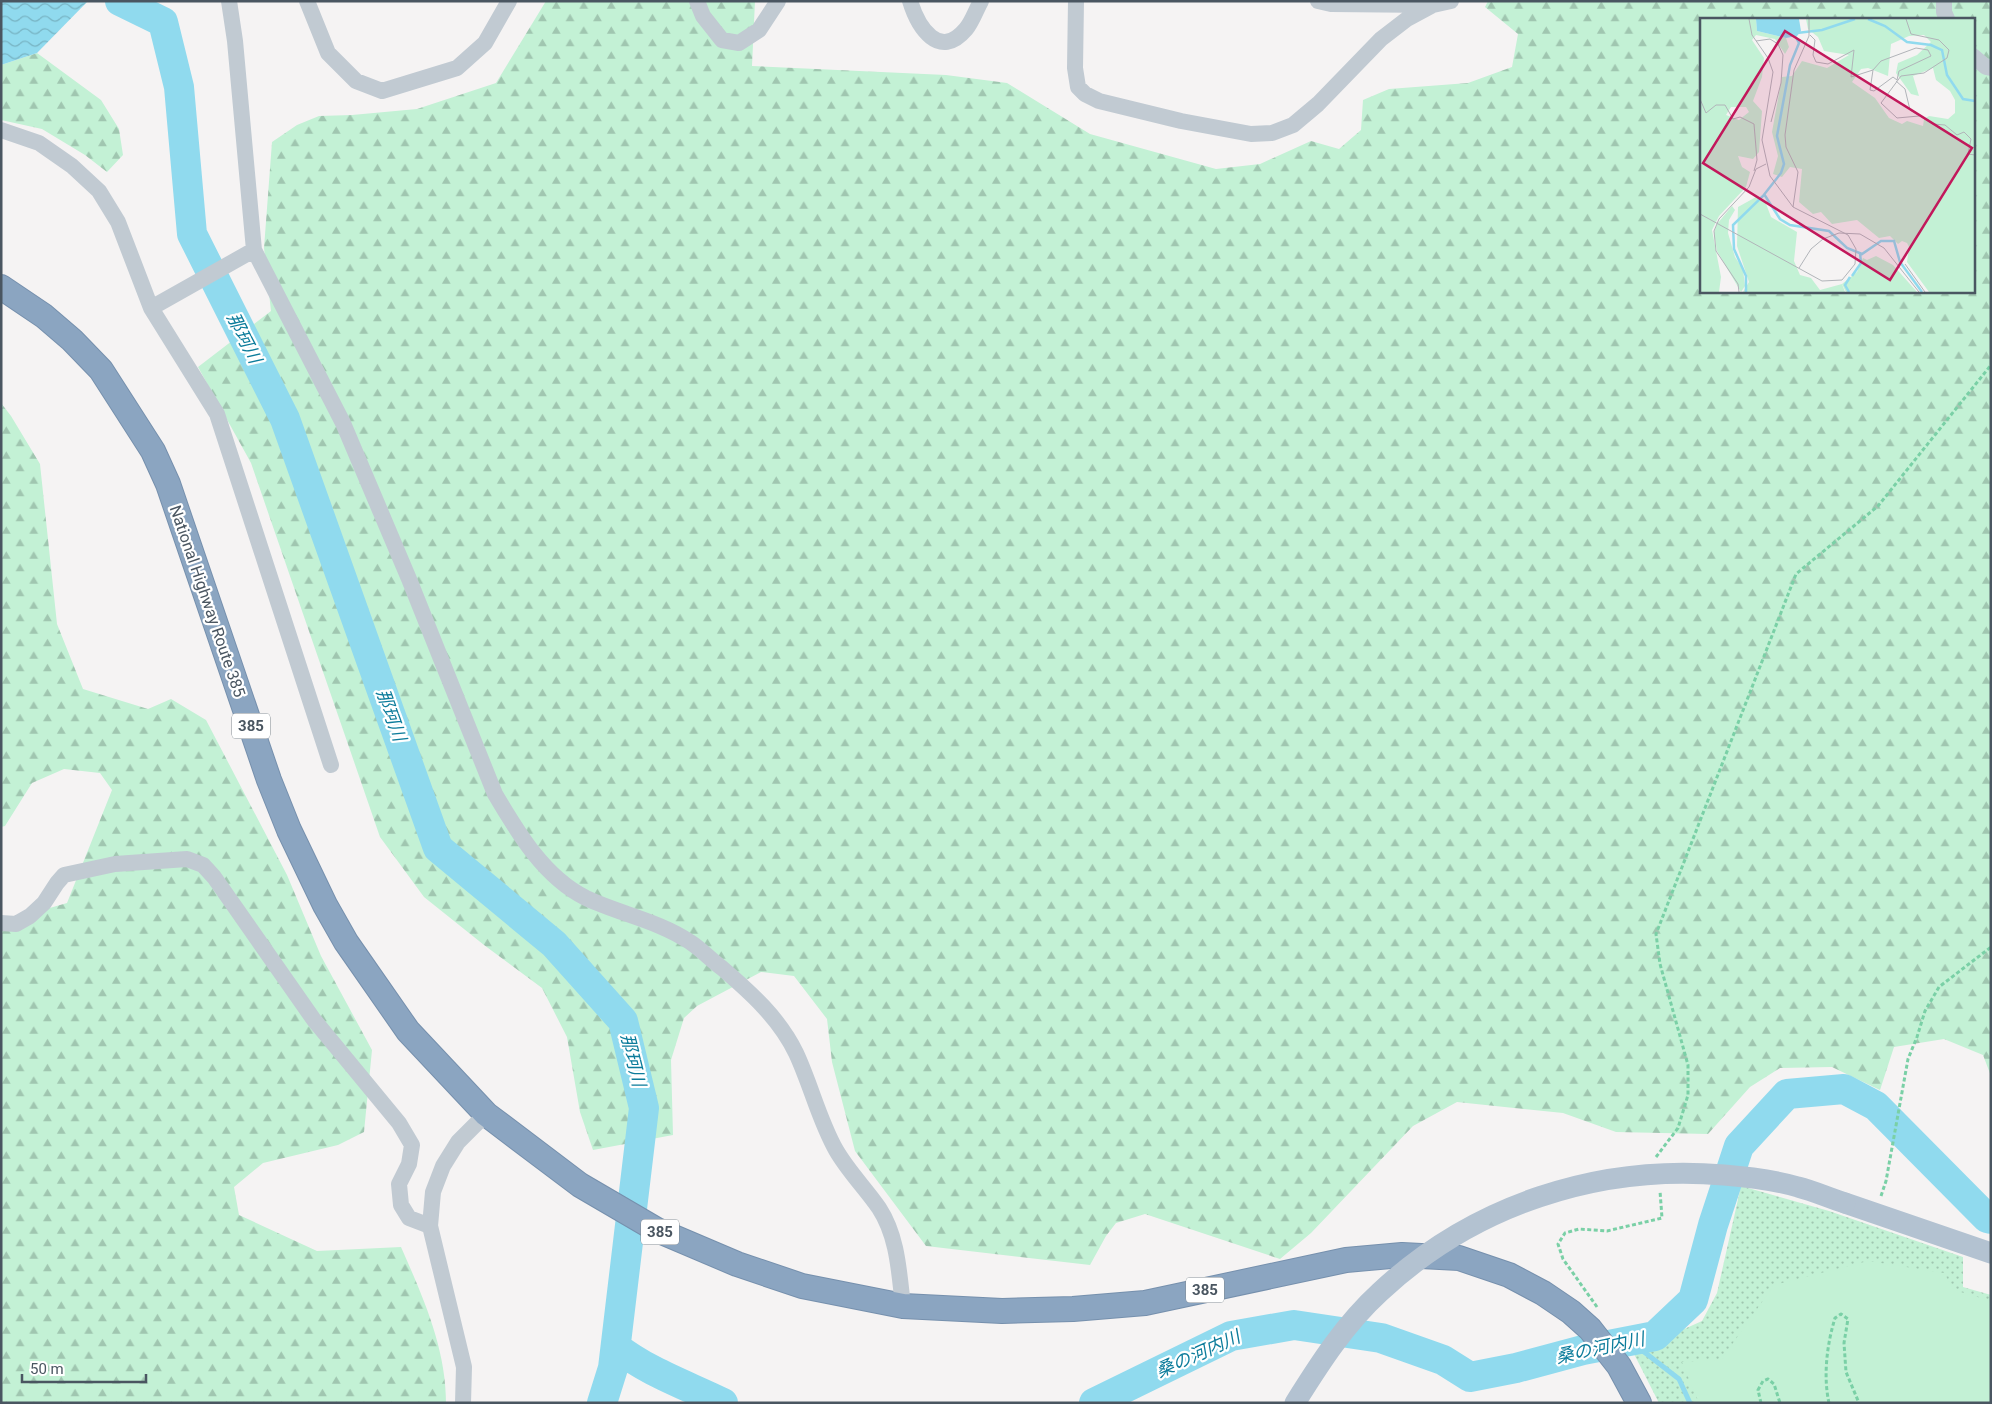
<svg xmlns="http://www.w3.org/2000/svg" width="1992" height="1404" font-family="Roboto,'Noto Sans JP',sans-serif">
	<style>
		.grass { fill: url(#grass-dots) }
		.forest { fill: url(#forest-firs); fill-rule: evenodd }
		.park { fill: #c3f1d5 }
		.water { fill: url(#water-waves) }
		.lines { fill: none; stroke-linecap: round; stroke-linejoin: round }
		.stream { stroke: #90daee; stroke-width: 5 }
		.river { stroke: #90daee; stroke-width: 30 }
		.highway-casing { stroke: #7690ad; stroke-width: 26 }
		.path { stroke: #7ad0a6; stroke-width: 3; stroke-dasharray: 4 2.5; stroke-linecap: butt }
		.minor { stroke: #c1cad2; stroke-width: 16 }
		.major { stroke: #b3c2d1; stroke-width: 21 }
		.highway { stroke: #8ba5c1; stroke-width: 24 }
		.major-bridge { stroke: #b3c2d1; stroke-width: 21 }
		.labels { text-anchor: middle; stroke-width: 4.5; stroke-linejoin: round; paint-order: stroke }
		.shield { fill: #fff; stroke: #808990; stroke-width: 1 }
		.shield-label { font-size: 15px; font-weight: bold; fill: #4a5661 }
		.street-label { font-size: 16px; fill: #4a5661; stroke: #fff }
		.water-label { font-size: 18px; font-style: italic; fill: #0c7c9b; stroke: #fff }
		.inset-river { fill: none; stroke: #90daee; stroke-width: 2.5 }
		.inset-road { fill: none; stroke: #b1b4b9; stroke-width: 1 }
		.view { fill: #c2185b; fill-opacity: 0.15; stroke: #c2185b; stroke-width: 2.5 }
		.inset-edge { fill: none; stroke: #4a5661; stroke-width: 2.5 }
	</style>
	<defs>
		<pattern id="grass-dots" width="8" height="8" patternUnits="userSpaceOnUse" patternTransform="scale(1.25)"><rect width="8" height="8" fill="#c3f1d5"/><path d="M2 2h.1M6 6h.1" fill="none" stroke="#a0c6b0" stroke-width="1.8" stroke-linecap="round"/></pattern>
		<pattern id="forest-firs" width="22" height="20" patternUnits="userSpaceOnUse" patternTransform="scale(1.25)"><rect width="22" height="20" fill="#c3f1d5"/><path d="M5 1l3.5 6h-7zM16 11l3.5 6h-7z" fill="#a0c6b0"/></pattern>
		<pattern id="water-waves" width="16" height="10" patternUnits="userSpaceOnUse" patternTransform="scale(1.25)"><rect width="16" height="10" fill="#90daee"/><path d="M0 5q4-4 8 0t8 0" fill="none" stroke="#78b4c4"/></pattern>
	</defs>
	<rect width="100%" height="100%" fill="#f5f3f3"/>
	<path class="grass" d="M 1741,1186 L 1829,1211 L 1963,1257 L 1963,1287 L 1991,1295 L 1991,1403 L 1659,1403 L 1633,1352 L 1702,1321 L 1717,1293 Z"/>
	<path class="forest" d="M 546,1 L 755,1 L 752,66 L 946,75 L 1007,83 L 1090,134 L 1216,169 L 1260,164 L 1311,141 L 1339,149 L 1361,130 L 1363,100 L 1389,89 L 1468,83 L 1512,67 L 1518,34 L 1485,7 L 1488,1 L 1991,1 L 1991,1076 L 1983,1055 L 1944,1039 L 1894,1047 L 1880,1090 L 1832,1067 L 1780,1068 L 1750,1087 L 1708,1134 L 1616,1132 L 1563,1113 L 1457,1102 L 1413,1126 L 1311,1233 L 1280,1259 L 1145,1214 L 1116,1223 L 1106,1236 L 1090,1265 L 926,1246 L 855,1151 L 832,1062 L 827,1019 L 794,976 L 761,972 L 697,1006 L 684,1018 L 671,1060 L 673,1135 L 593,1150 L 580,1112 L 567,1037 L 542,988 L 484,945 L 424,897 L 380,837 L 251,463 L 198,367 L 271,311 L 264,248 L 272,142 L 297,125 L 319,116 L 352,115 L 417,109 L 496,83 ZM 1701,19 L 1973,19 L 1973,291 L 1701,291 Z
		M 37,53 L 101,100 L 119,129 L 123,155 L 107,172 L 85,155 L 42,129 L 1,120 L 1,65 Z
		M 1,403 L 11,416 L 40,464 L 57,624 L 83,689 L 148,709 L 171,699 L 206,720 L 287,875 L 321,956 L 372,1050 L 364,1132 L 338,1145 L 263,1163 L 234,1187 L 239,1215 L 317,1251 L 401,1247 C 423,1297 446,1348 446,1403 L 1,1403 L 1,922 L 67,903 L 112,790 L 100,773 L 64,769 L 32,783 L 5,826 L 1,827 Z"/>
	<path class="park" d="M 1868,1261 L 1944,1273 L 1954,1290 L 1991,1301 L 1991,1403 L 1699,1403 L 1682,1362 L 1721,1360 L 1774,1285 Z"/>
	<path class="water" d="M 1,1 L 88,1 L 37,53 L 1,65 Z"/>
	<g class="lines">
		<path class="stream" d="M 1630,1341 L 1679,1379 L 1690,1403"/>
		<path class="river" d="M 120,1 L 163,22 L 179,87 L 192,234 L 285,419 L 438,848 L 554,944 L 623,1021 L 644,1108 L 613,1368 L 602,1403
			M 616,1347 C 648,1372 686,1385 723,1403
			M 1094,1403 L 1231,1336 L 1294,1325 L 1381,1338 L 1443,1360 L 1470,1377 L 1516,1368 L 1583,1350 L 1655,1336 L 1693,1300 L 1713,1225 L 1739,1146 L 1787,1094 L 1844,1089 L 1876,1106 L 1987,1218 L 1991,1219"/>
		<defs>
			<path id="highway" d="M 1,287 L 44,316 L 72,340 L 101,370 L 153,451 L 168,484 L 269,780 L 289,830 L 325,905 L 346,942 L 408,1031 L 486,1114 L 580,1185 L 657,1230 L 737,1264 L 802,1286 L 903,1306 L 1002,1311 L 1073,1309 L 1145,1303 L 1346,1260 L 1402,1255 L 1459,1258 L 1509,1275 L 1543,1293 L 1571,1312 L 1590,1329 L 1619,1366 L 1639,1403"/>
		</defs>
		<use href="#highway" class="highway-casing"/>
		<path class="path" d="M 1656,1157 L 1678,1128 L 1688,1095 L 1688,1065 L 1660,964 L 1656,934 L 1796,574 L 1878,506 L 1991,365
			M 1881,1196 L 1886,1181 L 1908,1059 L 1917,1037 L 1925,1011 L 1939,987 L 1991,947
			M 1597,1307 L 1563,1259 L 1558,1244 L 1565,1233 L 1579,1229 L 1607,1231 L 1662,1218 L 1660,1191
			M 1761,1403 L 1758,1390 L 1763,1381 L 1768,1379 L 1774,1384 L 1780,1403
			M 1829,1403 C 1823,1376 1827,1344 1835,1318 L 1841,1314 L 1848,1319 L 1844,1343 L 1846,1372 L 1859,1403"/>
		<path class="minor" d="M 229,1 L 235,41 L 254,250 L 343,423 L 409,579 L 495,794 C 518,833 544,877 586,898 C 620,914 659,921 690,942 C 701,949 711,960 722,968 C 751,993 779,1018 796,1053 C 811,1085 819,1120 836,1150 C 848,1171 866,1189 879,1208 C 898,1237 899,1273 903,1306
			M 307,1 L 328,53 L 356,81 L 382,91 L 457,68 L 485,43 L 509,1
			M 697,1 L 703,16 L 722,40 L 739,43 L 759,30 L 778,1
			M 910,1 C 918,27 939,61 966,29 C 972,22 976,10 981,1
			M 1076,1 L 1075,68 L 1078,87 L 1085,94 L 1099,101 L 1181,121 L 1251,134 L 1272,133 L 1293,125 L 1318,104 L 1381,39 L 1407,19 L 1433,5
			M 1318,1 L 1331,4 L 1433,5 L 1451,1
			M 1944,1 L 1944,12 L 1947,19
			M 1973,56 L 1986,67 L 1991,68
			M 1,130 L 39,143 L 72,166 L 99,191 L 118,222 L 151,308 L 217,414 L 331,765
			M 151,308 L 254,250
			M 1,923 L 16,924 L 30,916 L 44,903 L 57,883 L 64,875 L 115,864 L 187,859 L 203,865 L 214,877 L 314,1020 L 399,1123 L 412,1145 L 409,1164 L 399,1184 L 401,1205 L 409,1218 L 430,1226
			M 463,1403 L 464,1367 L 430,1226 L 433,1192 L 443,1166 L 458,1142 L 486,1114"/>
		<path class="major" d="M 1845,1203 L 1991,1253"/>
		<use href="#highway" class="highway"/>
		<path class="major-bridge" d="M 1295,1403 C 1320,1363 1345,1324 1380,1292 C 1473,1205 1598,1164 1724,1175 C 1749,1177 1774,1180 1798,1187 C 1814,1191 1829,1198 1845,1203"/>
	</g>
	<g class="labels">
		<g class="shield">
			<rect x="232" y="713.5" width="38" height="25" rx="4"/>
			<rect x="641" y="1219.5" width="38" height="25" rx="4"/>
			<rect x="1186" y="1277.5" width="38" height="25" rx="4"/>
		</g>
		<g class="shield-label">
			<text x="251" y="731">385</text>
			<text x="660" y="1237">385</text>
			<text x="1205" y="1295">385</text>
		</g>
		<g class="street-label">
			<text transform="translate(208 601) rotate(71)" y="6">National Highway Route 385</text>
		</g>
		<g class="water-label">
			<text transform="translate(244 338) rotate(63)" y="6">那珂川</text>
			<text transform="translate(391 715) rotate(70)" y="6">那珂川</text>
			<text transform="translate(633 1060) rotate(76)" y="6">那珂川</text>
			<text transform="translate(1600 1348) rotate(-12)" y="6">桑の河内川</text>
			<text transform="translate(1198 1354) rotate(-24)" y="6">桑の河内川</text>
		</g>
	</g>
	<g transform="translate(1700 18)">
		<rect width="275" height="275" fill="#f5f3f3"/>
		<path d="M 0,1 L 56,1 L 57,13 L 86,20 L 89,29 L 85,36 L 75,21 L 56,17 L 52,22 L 64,40 L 62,59 L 53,83 L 62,93 L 59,134 L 53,141 L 38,138 L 42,149 L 50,154 L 46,169 L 19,198 L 12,212 L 21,259 L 19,274 L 0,274 ZM 31,89 L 46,89 L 49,94 L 39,102 L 26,97 ZM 106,1 L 275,1 L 275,274 L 229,274 L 207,244 L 209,229 L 207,225 L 202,223 L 198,226 L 190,218 L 179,220 L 157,202 L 132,206 L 121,194 L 113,196 L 99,184 L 102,151 L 90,149 L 82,159 L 73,156 L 78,138 L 72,114 L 82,59 L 92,58 L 102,43 L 127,50 L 149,37 L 124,33 L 118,19 L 108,11 ZM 224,17 L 231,24 L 217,37 L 198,45 L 196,55 L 211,76 L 219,78 L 213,58 L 233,50 L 236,62 L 250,73 L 255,82 L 255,95 L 248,101 L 229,98 L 224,101 L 223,108 L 207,103 L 202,106 L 189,100 L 175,80 L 152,64 L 161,51 L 168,50 L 188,58 L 191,26 L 209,18 ZM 56,179 L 65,183 L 71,199 L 97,214 L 94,243 L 100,257 L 111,260 L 120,272 L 142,266 L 145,274 L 43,274 L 49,264 L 37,228 L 38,189 Z" fill="#c3f1d5" fill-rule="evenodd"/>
		<path d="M 32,188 L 35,192 L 29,202 L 28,215 L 35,239 L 43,251 L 45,268 L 41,274 L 17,233 L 14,215 L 17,206 ZM 176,238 L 193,247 L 217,274 L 146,274 L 142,266 L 157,254 L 163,240 L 167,242 Z" fill="#c3f1d5"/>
		<path d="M 56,1 L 99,1 L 101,13 L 97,18 L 86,20 L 57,13 Z" fill="#90daee"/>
		<path class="inset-river" d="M 168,1 L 185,8 L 207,24 L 231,27 L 242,32 L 247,57 L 263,81 L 275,83M 97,15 L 122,12 L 155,1M 64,176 L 80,201 L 90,207 L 129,213 L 147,230 L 162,236 L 181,223 L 194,223 L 200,244 L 222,274M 152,258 L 161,245 L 160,235M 46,274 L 46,258 L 34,231 L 33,207 L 63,178 L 81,155 L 84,146 L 77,118 L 90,47 L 99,25 L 94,16M 149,274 L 145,267 L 150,259"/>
		<path class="inset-road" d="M 206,1 L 211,16 L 239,22 L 249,32 L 247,40 L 224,55 L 201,58 L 181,85 L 197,100 L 219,98M 110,17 L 115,22 L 113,37 L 116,44 L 128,46 L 154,32 L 151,59 L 173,52M 56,23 L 70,21 L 78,26 L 83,37 L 81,65 L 71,104M 216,30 L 228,32 L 231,38 L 199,53 L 197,62 L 193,59 L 174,73 L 170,72 L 173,52 L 181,43 ZM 196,63 L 205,71 L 210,92 L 233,106 L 245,107 L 257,117 L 264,114 L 271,121 L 268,136 L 275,137M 0,81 L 6,95 L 16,87 L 25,87 L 33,101 L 40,99 L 54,106 L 57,142 L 54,153M 93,189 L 98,154 L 86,129 L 85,117 L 94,52 L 109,18 L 109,1M 0,196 L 122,263 L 142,262 L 155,246 L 156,231 L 148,217 L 93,189 L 70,158 L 62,122 L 73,54 L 68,40 L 52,17 L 49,1M 205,246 L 225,274M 99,250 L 111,231 L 123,221 L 139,215 L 160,216 L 184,230 L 219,274M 39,274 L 38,266 L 16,233 L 14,213 L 19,201 L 49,169 L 56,151 L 66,146"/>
		<path class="view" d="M 85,13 L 272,130 L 190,262 L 3,145 Z"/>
		<rect width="275" height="275" class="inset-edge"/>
	</g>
	<rect width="1992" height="1404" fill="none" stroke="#4a5661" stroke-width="5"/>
	<path d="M22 1374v8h124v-8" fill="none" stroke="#4a5661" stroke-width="2.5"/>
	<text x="30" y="1374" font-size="15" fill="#4a5661" stroke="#ffffff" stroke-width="4" paint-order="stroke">50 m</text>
</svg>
